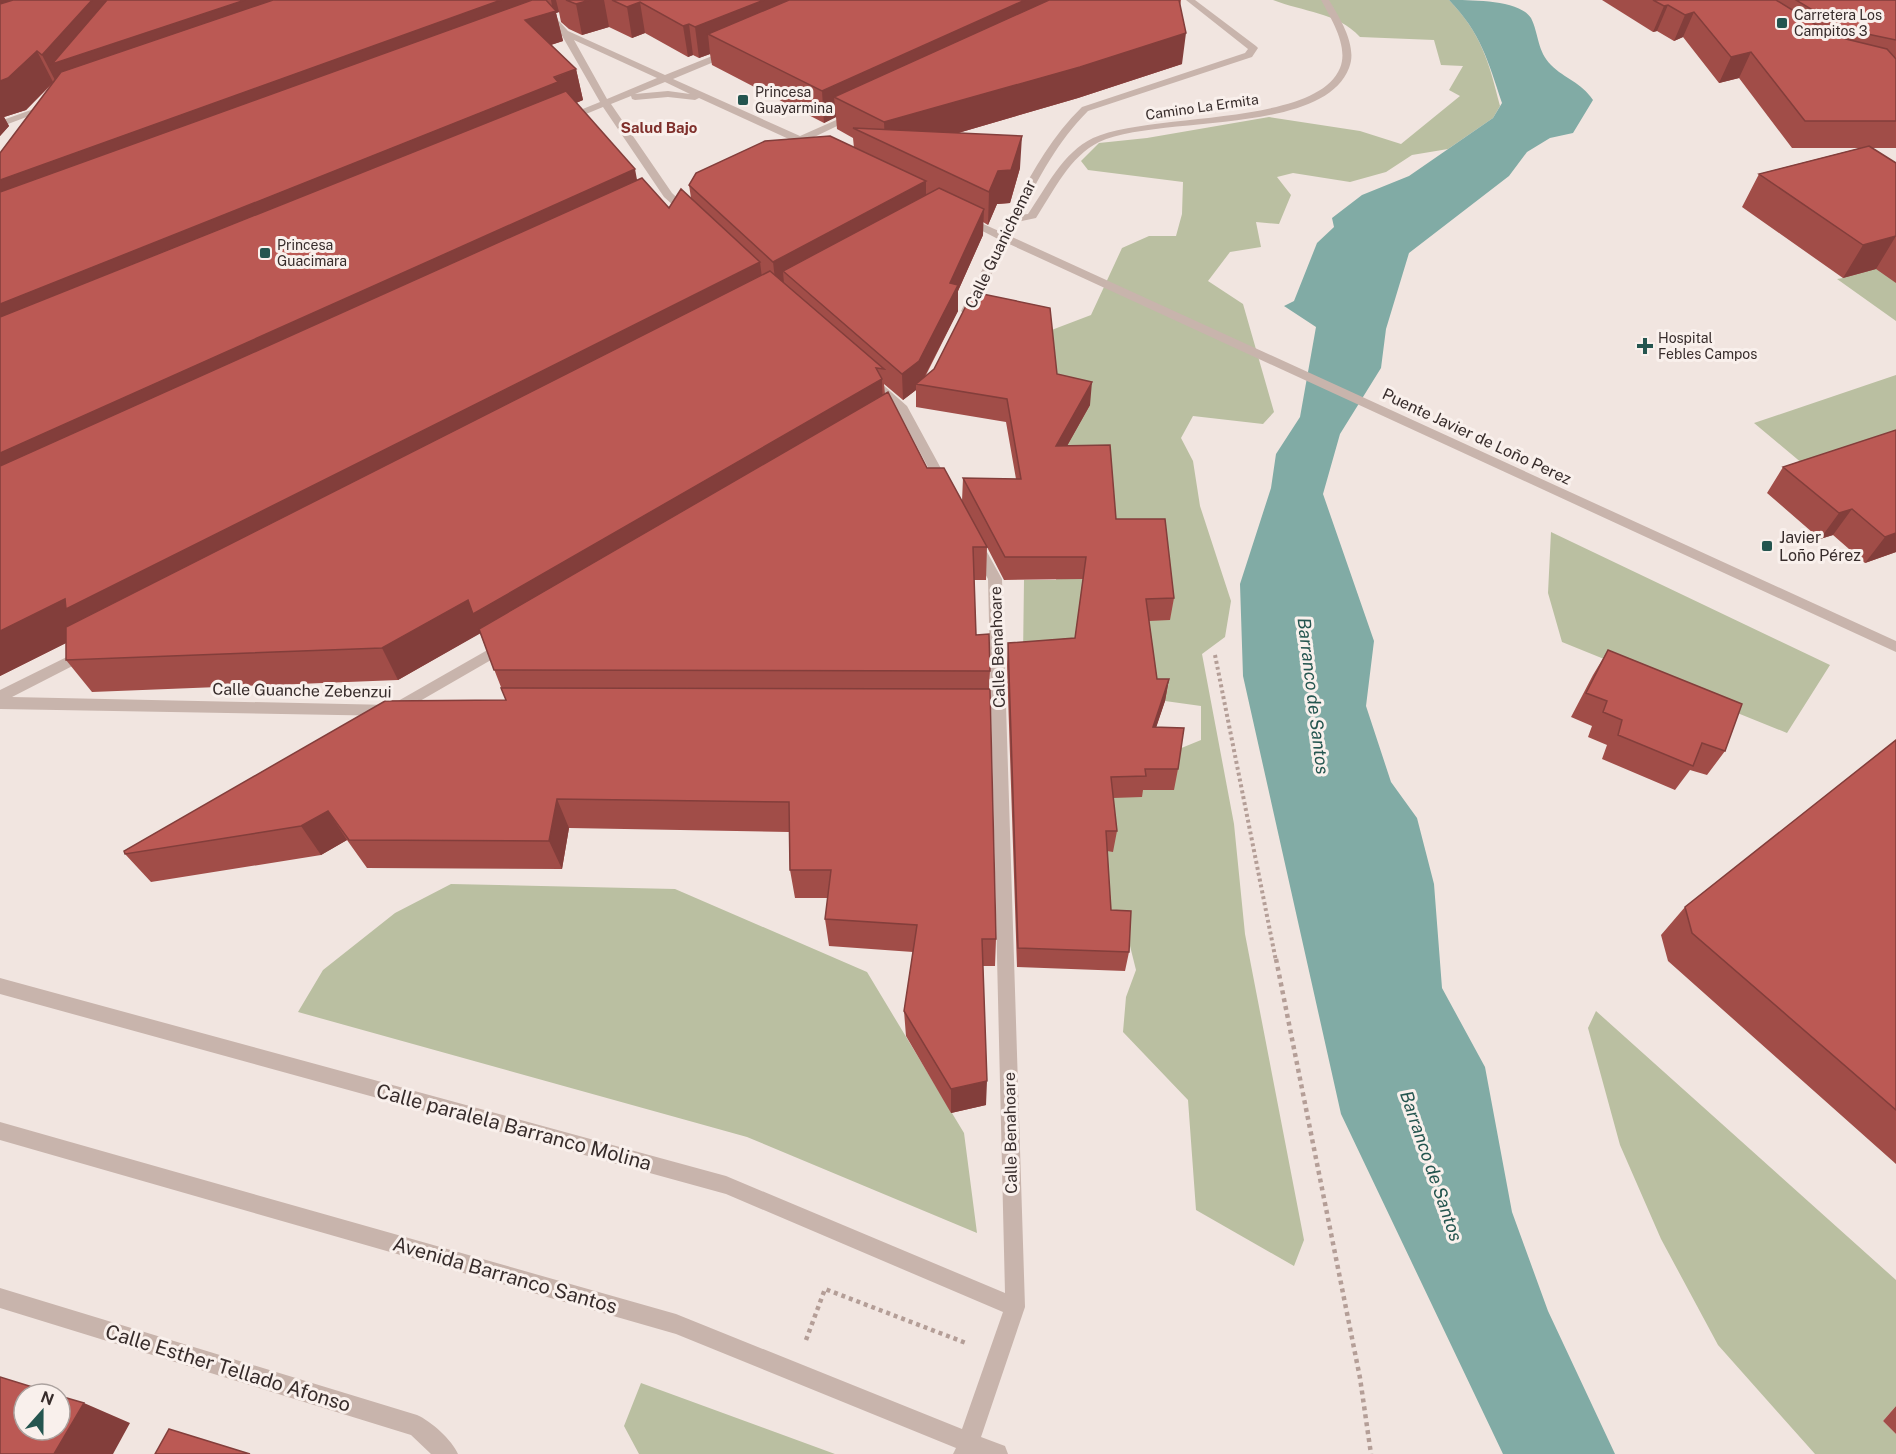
<svg xmlns="http://www.w3.org/2000/svg" width="1896" height="1454" font-family="'Public Sans',sans-serif">
	<style>
		.green { fill: #babfa1 }
		.water { fill: #81aba5 }
		.lines { fill: none; stroke-linecap: round; stroke-linejoin: round }
		.path-far1 { stroke: #b49e97; stroke-width: 4; stroke-dasharray: 3 3; stroke-linecap: butt }
		.path { stroke: #b49e97; stroke-width: 4.5; stroke-dasharray: 4 4; stroke-linecap: butt }
		.minor { fill: #c8b4ac; fill-rule: evenodd }
		.wall { fill: #a14d48; fill-rule: evenodd }
		.shaded-wall { fill: #833e3b }
		.building { fill: #bb5954; stroke: #833e3b; stroke-width: 1.5 }
		.poi-dot { fill: #24554f; stroke: #f9f0ec; stroke-width: 2 }
		.labels { text-anchor: middle; stroke-width: 6; stroke-linejoin: round; paint-order: stroke }
		.far-poi-label { font-size: 14px; fill: #372c2b; stroke: #f9f0ec; text-anchor: start }
		.far-street-label { font-size: 14px; fill: #372c2b; stroke: #f9f0ec }
		.far-neighbourhood-label { font-size: 15px; font-weight: bold; fill: #7f2f2b; stroke: #f9f0ec }
		.street-label { font-size: 16px; fill: #372c2b; stroke: #f9f0ec }
		.poi-label { font-size: 16px; fill: #372c2b; stroke: #f9f0ec; text-anchor: start }
		.water-label { font-size: 18px; font-style: italic; fill: #24554f; stroke: #f9f0ec }
		.near-street-label { font-size: 20px; fill: #372c2b; stroke: #f9f0ec }
	</style>
	<rect width="100%" height="100%" fill="#f1e5e0"/>
	<path class="green" d="M 1273,0 L 1449,0 C 1481,33 1489,62 1500,106 L 1493,118 L 1448,149 L 1412,155 L 1386,172 L 1350,182 L 1293,173 L 1277,177 L 1291,195 L 1279,224 L 1256,222 L 1261,247 L 1230,252 L 1208,281 L 1243,304 L 1274,412 L 1263,424 L 1193,416 L 1181,438 L 1193,461 L 1200,506 L 1231,601 L 1225,637 L 1202,654 L 1234,824 L 1245,934 L 1304,1240 L 1294,1266 L 1196,1210 L 1188,1100 L 1123,1032 L 1126,997 L 1136,970 L 1126,930 L 1106,912 L 1108,798 L 1179,749 L 1201,740 L 1201,706 L 1165,701 L 1143,702 L 1023,657 L 1024,580 L 1056,580 L 1064,469 L 1049,331 L 1091,315 L 1122,248 L 1149,236 L 1176,236 L 1182,214 L 1183,182 L 1088,170 L 1081,161 L 1099,143 L 1147,138 L 1269,117 L 1360,131 L 1401,144 L 1460,96 L 1449,90 L 1463,66 L 1441,65 L 1434,40 L 1360,37 C 1337,12 1303,12 1273,0 Z
		M 1896,263 L 1896,321 L 1837,279 L 1843,278 Z
		M 1896,375 L 1896,433 L 1803,464 L 1754,423 Z
		M 1551,532 L 1830,665 L 1787,733 L 1562,642 L 1548,593 Z
		M 451,884 L 675,889 L 867,972 L 964,1133 L 977,1233 L 747,1137 L 298,1012 L 323,970 L 395,913 Z
		M 1596,1011 L 1896,1280 L 1896,1406 L 1883,1421 L 1896,1434 L 1896,1454 L 1815,1454 L 1718,1345 L 1661,1239 L 1620,1145 L 1588,1028 Z
		M 641,1383 L 835,1454 L 639,1454 L 624,1426 Z"/>
	<path class="water" d="M 1449,0 C 1472,0 1520,0 1531,18 C 1539,34 1537,51 1551,65 C 1565,79 1581,82 1593,100 L 1573,133 L 1550,138 L 1527,152 L 1509,176 L 1409,253 L 1386,329 L 1381,368 L 1340,434 L 1323,494 L 1374,641 L 1366,706 L 1391,782 L 1417,818 L 1434,884 L 1442,988 L 1485,1067 L 1512,1212 L 1548,1311 L 1615,1454 L 1503,1454 L 1341,1114 L 1243,676 L 1240,584 L 1271,488 L 1276,454 L 1300,417 L 1316,327 L 1284,306 L 1294,301 L 1317,243 L 1334,227 L 1332,218 L 1362,195 L 1409,176 L 1493,118 L 1502,103 C 1488,61 1481,33 1449,0 Z"/>
	<g class="lines">
		<path class="path-far1" d="M 1215,655 L 1276,961"/>
		<path class="path" d="M 1276,959 L 1360,1378 L 1371,1454
			M 806,1340 L 825,1289 L 966,1343"/>
		<path class="minor" d="M 532,0 L 540,0 L 568,31 L 665,75 L 727,50 L 733,50 L 733,54 L 673,79 L 800,136 L 852,113 L 860,115 L 808,140 L 820,147 L 815,150 L 800,144 L 792,144 L 791,140 L 699,98 L 695,100 L 668,97 L 635,100 L 632,99 L 631,96 L 611,104 L 672,193 L 693,213 L 684,215 L 664,197 L 603,107 L 569,121 L 563,121 L 563,117 L 600,102 L 561,34 L 549,23 ZM 574,40 L 657,78 L 607,99 ZM 665,82 L 690,94 L 668,91 L 635,94 Z
			M 1186,0 L 1195,0 L 1256,46 L 1258,48 L 1252,57 L 1088,111 C 1058,141 1039,177 1020,215 L 1028,214 C 1046,188 1063,152 1093,138 C 1148,112 1316,127 1340,68 C 1349,47 1331,18 1321,0 L 1329,0 C 1340,18 1358,47 1349,68 C 1323,136 1158,115 1099,142 C 1070,156 1053,192 1036,218 L 1017,222 L 1010,236 L 1896,641 L 1896,652 L 1007,243 L 973,311 L 971,313 L 963,313 L 961,311 L 998,239 L 961,220 L 966,217 L 970,218 L 1001,232 C 1024,188 1045,143 1082,107 L 1245,53 L 1248,49 Z
			M 45,105 L 53,107 L 0,127 L 0,121 Z
			M 869,375 L 873,376 L 907,406 L 950,485 L 949,488 L 939,488 L 898,411 L 863,379 Z
			M 977,541 L 982,543 L 1002,579 L 1025,1307 L 981,1437 L 1005,1446 L 1008,1454 L 953,1454 L 956,1448 L 676,1334 L 0,1140 L 0,1122 L 676,1314 L 962,1429 L 1003,1312 L 726,1194 L 0,994 L 0,978 L 726,1176 L 1005,1293 L 988,579 L 970,546 Z
			M 505,640 L 510,641 L 512,645 L 510,649 L 394,716 L 0,709 L 0,690 L 85,648 L 90,649 L 92,653 L 90,657 L 12,697 L 391,705 Z
			M 0,1288 L 417,1415 C 431,1421 452,1440 458,1454 L 431,1454 L 411,1435 L 0,1308 Z"/>
	</g>
	<path class="wall" d="M 0,0 L 1181,0 L 1180,6 L 1182,64 L 1078,98 L 958,133 L 1020,168 L 1010,203 L 997,204 L 988,225 L 983,222 L 983,235 L 958,291 L 958,311 L 925,377 L 1057,374 L 1090,405 L 1067,446 L 1116,519 L 1174,598 L 1170,620 L 1149,621 L 1157,679 L 1169,679 L 1165,701 L 1156,727 L 1178,769 L 1174,790 L 1143,790 L 1142,797 L 1113,798 L 1117,831 L 1113,852 L 1107,851 L 1111,910 L 1129,952 L 1125,971 L 1017,967 L 1007,665 L 1008,643 L 1075,638 L 1083,579 L 1004,580 L 987,547 L 986,580 L 974,580 L 976,635 L 990,671 L 989,689 L 996,939 L 995,966 L 983,966 L 986,1105 L 951,1113 L 906,1036 L 904,1011 L 913,952 L 829,946 L 825,919 L 828,898 L 795,898 L 790,870 L 789,832 L 569,828 L 562,869 L 367,868 L 347,840 L 321,855 L 151,882 L 125,854 L 506,700 L 480,633 L 398,680 L 92,692 L 66,660 L 66,643 L 0,676 L 0,153 L 53,83 L 26,110 L 4,117 L 9,126 L 0,136 ZM 559,12 L 561,22 L 569,29 L 582,35 L 609,27 L 632,38 L 645,33 L 688,57 L 693,55 L 699,58 L 710,54 L 712,65 L 824,123 L 836,117 L 837,129 L 853,138 L 854,148 L 689,185 L 691,198 L 669,208 L 637,180 L 576,103 L 583,100 L 576,69 L 551,45 L 563,41 L 556,13 ZM 884,384 L 903,400 L 916,390 L 916,407 L 1006,422 L 1016,479 L 963,478 L 962,501 L 927,468 L 885,394 Z
		M 1602,0 L 1896,0 L 1896,148 L 1872,148 L 1896,163 L 1896,283 L 1876,269 L 1843,278 L 1742,207 L 1759,174 L 1860,148 L 1792,148 L 1739,78 L 1719,83 L 1683,37 L 1674,41 L 1657,31 L 1653,32 Z
		M 1896,430 L 1896,552 L 1865,563 L 1833,535 L 1820,539 L 1767,493 L 1783,467 Z
		M 1608,650 L 1725,751 L 1707,775 L 1690,770 L 1675,790 L 1602,759 L 1607,745 L 1588,737 L 1592,726 L 1571,717 L 1593,675 Z
		M 1896,740 L 1896,1164 L 1668,961 L 1661,935 L 1685,907 Z
		M 1896,1406 L 1896,1434 L 1883,1421 Z"/>
	<path class="shaded-wall" d="M 0,0 L 346,0 L 58,86 L 42,55 L 92,0 L 0,30 Z
		M 501,0 L 538,0 L 553,12 L 551,0 L 556,0 L 559,12 L 556,13 L 563,41 L 0,220 L 0,180 Z
		M 566,0 L 604,0 L 609,27 L 582,35 L 576,4 Z
		M 764,0 L 841,0 L 708,34 L 710,54 L 699,58 L 695,27 Z
		M 1025,0 L 1091,0 L 834,97 L 836,117 L 824,123 L 822,91 Z
		M 640,2 L 645,33 L 632,38 L 627,7 Z
		M 1668,5 L 1657,31 L 1653,32 L 1664,6 Z
		M 1694,12 L 1683,37 L 1674,41 L 1685,15 Z
		M 689,24 L 693,55 L 688,57 L 683,26 Z
		M 1186,33 L 1182,64 L 1078,98 L 900,150 L 885,143 L 884,122 Z
		M 37,51 L 53,82 L 26,110 L 4,117 L 9,126 L 0,136 L 0,81 Z
		M 1751,52 L 1739,78 L 1719,83 L 1731,57 Z
		M 576,69 L 583,100 L 0,346 L 0,304 Z
		M 1022,136 L 1020,168 L 1010,203 L 997,204 L 988,225 L 989,192 L 998,171 Z
		M 635,169 L 641,201 L 0,497 L 0,453 Z
		M 926,181 L 926,207 L 783,271 L 784,284 L 776,288 L 773,262 Z
		M 984,209 L 983,235 L 958,291 L 958,311 L 920,385 L 916,384 L 916,390 L 903,400 L 902,374 L 950,283 Z
		M 1896,236 L 1876,269 L 1843,278 L 1863,245 Z
		M 760,262 L 764,294 L 0,676 L 0,631 Z
		M 882,379 L 883,412 L 481,633 L 398,680 L 382,648 L 468,600 Z
		M 1092,382 L 1090,405 L 1054,469 L 1056,446 Z
		M 1852,509 L 1833,535 L 1820,539 L 1839,513 Z
		M 1896,533 L 1896,552 L 1865,563 L 1885,537 Z
		M 1169,679 L 1165,701 L 1149,749 L 1153,727 Z
		M 557,799 L 569,828 L 562,869 L 549,841 Z
		M 328,811 L 347,840 L 321,855 L 301,826 Z
		M 987,1081 L 986,1105 L 951,1113 L 951,1089 Z
		M 84,1403 L 130,1423 L 113,1454 L 54,1454 Z"/>
	<path class="building" d="M 13,0 L 92,0 L 42,55 L 37,51 L 8,78 L 0,81 L 0,4 Z
		M 107,0 L 245,0 L 52,64 Z
		M 273,0 L 501,0 L 0,180 L 0,153 L 61,72 Z
		M 532,0 L 546,0 L 556,11 L 525,20 L 576,69 L 554,77 L 558,82 L 0,304 L 0,192 Z
		M 566,0 L 590,0 L 576,4 Z
		M 612,0 L 764,0 L 695,27 L 689,24 L 683,26 L 640,2 L 627,7 Z
		M 789,0 L 1025,0 L 822,91 L 708,34 Z
		M 1049,0 L 1179,0 L 1186,33 L 1080,67 L 884,122 L 834,97 Z
		M 1653,0 L 1776,0 L 1826,31 L 1846,39 L 1887,49 L 1896,59 L 1896,121 L 1805,121 L 1751,52 L 1731,57 L 1694,12 L 1685,15 L 1668,5 L 1664,6 Z
		M 1796,0 L 1896,0 L 1896,40 L 1853,31 L 1834,23 Z
		M 566,91 L 635,169 L 0,453 L 0,317 Z
		M 853,128 L 1022,136 L 1011,170 L 998,171 L 989,192 Z
		M 830,136 L 926,181 L 773,262 L 689,185 L 696,173 L 765,141 Z
		M 1869,146 L 1896,163 L 1896,236 L 1863,245 L 1759,174 Z
		M 642,178 L 669,208 L 681,189 L 760,262 L 66,609 L 65,599 L 0,631 L 0,466 Z
		M 939,188 L 984,209 L 950,283 L 958,285 L 919,361 L 902,374 L 783,271 Z
		M 770,271 L 884,369 L 876,368 L 882,379 L 473,614 L 468,600 L 382,648 L 66,660 L 66,627 Z
		M 973,292 L 1050,308 L 1057,374 L 1092,382 L 1056,446 L 1110,445 L 1116,519 L 1165,519 L 1174,598 L 1146,599 L 1157,679 L 1169,679 L 1153,727 L 1184,728 L 1178,769 L 1145,769 L 1146,776 L 1111,777 L 1117,831 L 1106,831 L 1111,910 L 1131,911 L 1129,952 L 1018,948 L 1008,643 L 1075,638 L 1086,557 L 1005,557 L 963,478 L 1021,479 L 1007,399 L 916,384 L 934,369 Z
		M 888,392 L 927,468 L 944,468 L 987,547 L 973,547 L 976,635 L 989,634 L 990,671 L 494,670 L 479,629 Z
		M 1896,430 L 1896,533 L 1885,537 L 1852,509 L 1839,513 L 1783,467 Z
		M 1608,650 L 1742,704 L 1725,751 L 1702,743 L 1693,766 L 1618,735 L 1622,720 L 1603,712 L 1607,701 L 1586,693 Z
		M 501,688 L 990,689 L 996,939 L 982,939 L 987,1081 L 951,1089 L 904,1011 L 917,925 L 825,919 L 831,870 L 790,870 L 789,802 L 557,799 L 549,841 L 349,840 L 328,811 L 301,826 L 125,854 L 124,851 L 385,701 L 506,700 Z
		M 1896,740 L 1896,1110 L 1692,933 L 1685,907 Z
		M 0,1377 L 55,1394 L 24,1394 L 24,1430 L 60,1430 L 60,1396 L 84,1403 L 54,1454 L 0,1454 Z
		M 169,1429 L 250,1454 L 155,1454 Z"/>
	<g class="poi-dot">
		<rect x="1776" y="17" width="12" height="12" rx="3"/>
		<rect x="737" y="94" width="12" height="12" rx="3"/>
		<rect x="259" y="247" width="12" height="12" rx="3"/>
		<path d="M1642 337h6v6h6v6h-6v6h-6v-6h-6v-6h6z"/>
		<rect x="1761" y="540" width="12" height="12" rx="3"/>
	</g>
	<g class="labels">
		<g class="far-poi-label">
			<text x="1794" y="20">Carretera Los<tspan x="1794" dy="16">Campitos 3</tspan></text>
			<text x="755" y="97">Princesa<tspan x="755" dy="16">Guayarmina</tspan></text>
			<text x="277" y="250">Princesa<tspan x="277" dy="16">Guacimara</tspan></text>
			<text x="1658" y="343">Hospital<tspan x="1658" dy="16">Febles Campos</tspan></text>
		</g>
		<g class="far-street-label">
			<text transform="translate(1202 107) rotate(-8)" y="5">Camino La Ermita</text>
		</g>
		<g class="far-neighbourhood-label">
			<text x="659" y="133">Salud Bajo</text>
		</g>
		<g class="street-label">
			<text transform="translate(1000 244) rotate(-64)" y="6">Calle Guanichemar</text>
			<text transform="translate(1477 436) rotate(25)" y="6">Puente Javier de Loño Perez</text>
			<text transform="translate(997 647) rotate(-92)" y="6">Calle Benahoare</text>
			<text transform="translate(302 690) rotate(1)" y="6">Calle Guanche Zebenzui</text>
			<text transform="translate(1010 1133) rotate(-91)" y="6">Calle Benahoare</text>
		</g>
		<g class="poi-label">
			<text x="1779" y="543">Javier<tspan x="1779" dy="18">Loño Pérez</tspan></text>
		</g>
		<g class="water-label">
			<text transform="translate(1313 696) rotate(83)" y="6">Barranco de Santos</text>
			<text transform="translate(1431 1166) rotate(71)" y="6">Barranco de Santos</text>
		</g>
		<g class="near-street-label">
			<text transform="translate(514 1127) rotate(15)" y="7">Calle paralela Barranco Molina</text>
			<text transform="translate(505 1275) rotate(16)" y="7">Avenida Barranco Santos</text>
			<text transform="translate(228 1368) rotate(17)" y="7">Calle Esther Tellado Afonso</text>
		</g>
	</g>
	<g transform="translate(42 1412) rotate(21)"><circle r="28" fill="#f9f0ec" stroke="#aba29f" stroke-width="1.5"/>
	<path d="M0-4.5L10 22L0 15L-10 22Z" fill="#24554f"/>
	<text y="-9" font-size="16" font-weight="bold" text-anchor="middle" fill="#372c2b">N</text>
	</g>
</svg>
